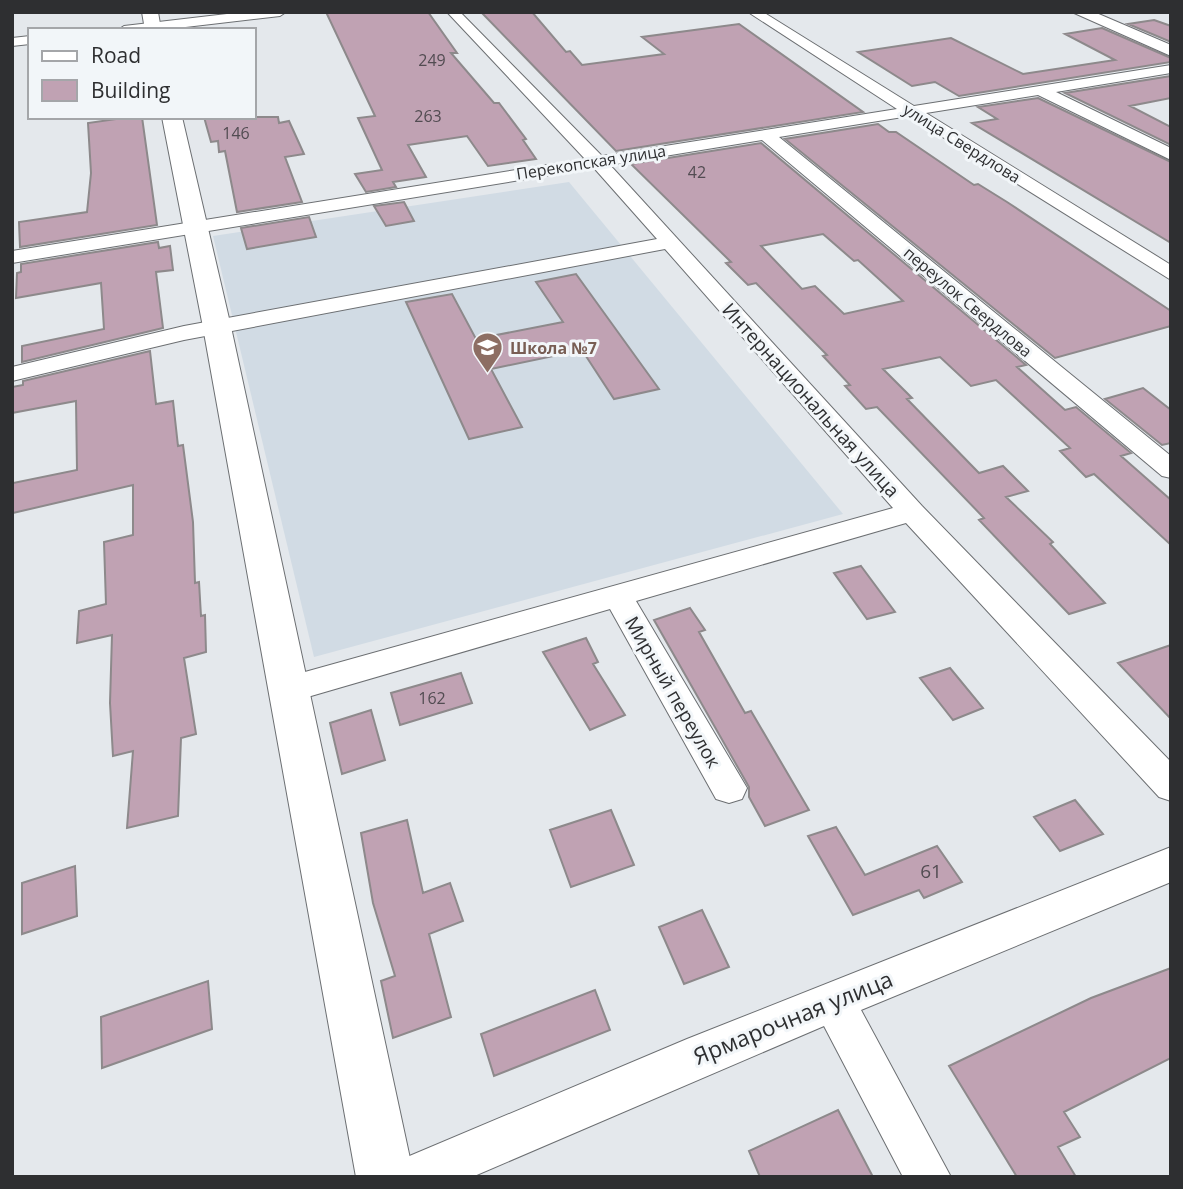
<svg xmlns="http://www.w3.org/2000/svg" width="1183" height="1189" font-family="'Open Sans',sans-serif">
	<style>
		.built { fill: #d1dbe4 }
		.building { fill: #c0a2b3; stroke: #8d898b; stroke-width: 2; fill-rule: evenodd }
		.lines { fill: none; stroke-linecap: round; stroke-linejoin: round }
		.minor-casing { stroke: #6c6f72; stroke-width: 2 }
		.major-casing { stroke: #6c6f72; stroke-width: 2 }
		.minor { fill: #fff; fill-rule: evenodd }
		.major { fill: #fff; fill-rule: evenodd }
		.labels { text-anchor: middle; stroke-width: 6; stroke-linejoin: round; paint-order: stroke }
		.number-label { font-size: 16px; fill: #524c52 }
		.far-street-label { font-size: 16px; fill: #2e2f31; stroke: #f2f6f9 }
		.far-education-label { font-size: 16px; font-weight: bold; fill: #785e54; stroke: #f2f6f9; text-anchor: start }
		.street-label { font-size: 19px; fill: #2e2f31; stroke: #f2f6f9 }
		.near-number-label { font-size: 19px; fill: #524c52 }
		.near-street-label { font-size: 23px; fill: #2e2f31; stroke: #f2f6f9 }
	</style>
	<rect width="100%" height="100%" fill="#e4e8ec"/>
	<path class="built" d="M 569,182 L 843,514 L 314,657 L 213,236 Z"/>
	<path class="building" d="M 326,12 L 428,12 L 457,53 L 451,53 L 494,103 L 499,103 L 526,139 L 523,140 L 536,159 L 488,166 L 467,136 L 408,145 L 426,177 L 393,182 L 396,187 L 366,192 L 355,174 L 382,170 L 358,118 L 375,116 Z
		M 481,12 L 532,12 L 566,52 L 570,51 L 582,65 L 664,54 L 642,37 L 739,24 L 863,112 L 616,151 Z
		M 1154,20 L 1171,26 L 1171,42 L 1128,24 Z
		M 1102,28 L 1171,58 L 1171,62 L 959,96 L 935,82 L 912,86 L 858,52 L 951,38 L 1023,74 L 1115,60 L 1065,34 Z
		M 1171,76 L 1171,98 L 1130,106 L 1171,127 L 1171,145 L 1065,93 Z
		M 1038,98 L 1171,162 L 1171,243 L 972,123 L 997,119 L 978,107 Z
		M 130,117 L 142,117 L 157,225 L 20,247 L 19,222 L 87,212 L 91,173 L 88,123 Z
		M 204,117 L 278,117 L 279,123 L 289,121 L 304,154 L 285,157 L 302,202 L 237,212 L 225,151 L 219,152 L 218,141 L 211,142 Z
		M 878,124 L 889,132 L 896,132 L 974,185 L 978,184 L 1007,202 L 1171,311 L 1171,326 L 1055,358 L 785,139 Z
		M 761,143 L 1026,365 L 1017,367 L 1065,410 L 1076,407 L 1131,453 L 1121,456 L 1171,500 L 1171,545 L 1094,474 L 1086,477 L 1060,451 L 1070,448 L 996,380 L 971,386 L 940,357 L 883,369 L 912,398 L 907,399 L 979,473 L 1003,466 L 1028,491 L 1006,497 L 1053,542 L 1050,544 L 1105,603 L 1069,614 L 979,520 L 984,518 L 877,407 L 866,409 L 845,386 L 850,385 L 823,356 L 827,355 L 756,283 L 748,285 L 726,263 L 731,262 L 631,164 ZM 823,234 L 854,261 L 858,260 L 903,301 L 844,314 L 815,286 L 802,289 L 761,246 Z
		M 404,202 L 414,221 L 386,226 L 374,206 Z
		M 309,217 L 316,237 L 247,249 L 241,228 Z
		M 158,242 L 159,248 L 170,246 L 173,270 L 156,272 L 163,328 L 22,362 L 22,346 L 104,329 L 101,283 L 16,298 L 17,273 L 21,272 L 21,264 Z
		M 576,274 L 659,389 L 614,399 L 582,350 L 491,369 L 522,427 L 469,439 L 406,302 L 452,294 L 476,339 L 563,322 L 536,282 Z
		M 150,351 L 156,404 L 173,401 L 178,446 L 183,445 L 193,522 L 195,583 L 199,582 L 201,616 L 205,615 L 206,652 L 184,658 L 196,734 L 181,738 L 178,816 L 127,828 L 133,751 L 113,756 L 110,703 L 112,635 L 77,643 L 79,611 L 106,604 L 104,542 L 133,535 L 133,485 L 13,513 L 13,483 L 77,470 L 76,401 L 12,413 L 12,387 L 23,385 L 23,381 Z
		M 1143,388 L 1171,410 L 1171,443 L 1162,445 L 1105,399 Z
		M 861,566 L 895,612 L 867,619 L 834,573 Z
		M 690,608 L 705,630 L 699,632 L 745,713 L 751,711 L 809,810 L 765,826 L 749,797 L 749,787 L 654,620 Z
		M 586,638 L 598,662 L 593,664 L 625,715 L 590,730 L 543,652 Z
		M 1171,645 L 1171,719 L 1118,663 Z
		M 950,668 L 983,708 L 953,720 L 920,678 Z
		M 461,673 L 472,703 L 400,725 L 391,693 Z
		M 371,710 L 385,760 L 342,774 L 330,723 Z
		M 1075,800 L 1103,834 L 1060,851 L 1034,817 Z
		M 611,810 L 634,865 L 571,887 L 550,830 Z
		M 407,820 L 423,893 L 450,883 L 463,921 L 429,934 L 451,1017 L 393,1038 L 381,981 L 395,976 L 373,903 L 361,833 Z
		M 836,827 L 865,875 L 937,846 L 962,882 L 924,898 L 919,890 L 853,915 L 808,836 Z
		M 75,866 L 77,916 L 22,934 L 22,883 Z
		M 702,910 L 729,967 L 684,984 L 659,927 Z
		M 1171,968 L 1171,1058 L 1064,1112 L 1080,1137 L 1058,1147 L 1076,1177 L 1017,1177 L 949,1066 L 1091,998 Z
		M 208,981 L 212,1029 L 102,1068 L 101,1017 Z
		M 595,990 L 610,1030 L 494,1076 L 481,1034 Z
		M 838,1110 L 873,1177 L 760,1177 L 749,1151 Z"/>
	<g class="lines">
		<defs>
			<path id="minor" d="M 244,12 L 286,12 L 280,16 L 160,30 L 118,30 L 124,26 Z
				M 447,12 L 460,12 L 602,156 L 897,109 L 748,12 L 763,12 L 914,106 L 1171,65 L 1171,73 L 1056,92 L 1171,148 L 1171,160 L 1038,95 L 926,113 L 1171,265 L 1171,280 L 909,116 L 779,137 L 1171,456 L 1171,478 L 1162,476 L 762,140 L 610,165 L 922,506 L 1171,762 L 1171,801 L 1159,797 L 906,523 L 636,601 L 747,788 L 742,799 L 729,803 L 716,799 L 610,609 L 287,703 L 275,699 L 271,690 L 275,681 L 287,677 L 893,508 L 665,249 L 184,340 L 12,381 L 12,367 L 184,326 L 657,239 L 594,168 L 12,263 L 12,251 L 585,159 Z
				M 30,36 L 30,44 L 12,46 L 12,38 Z
				M 1171,847 L 1171,882 L 861,1010 L 951,1177 L 903,1177 L 824,1026 L 472,1177 L 394,1177 L 400,1160 L 687,1039 Z"/>
			<path id="major" d="M 142,12 L 158,12 L 161,30 L 145,30 Z
				M 1072,12 L 1094,12 L 1171,45 L 1171,56 Z
				M 162,117 L 182,117 L 231,327 L 414,1177 L 356,1177 L 203,327 Z"/>
		</defs>
		<use href="#minor" class="minor-casing"/>
		<use href="#major" class="major-casing"/>
		<use href="#minor" class="minor"/>
		<use href="#major" class="major"/>
	</g>
	<defs>
		<symbol id="school-pin" viewBox="-11 -11 22 30"><path d="M0 17L-7.5 6A9.5 9.5 0 1 1 7.5 6Z" fill="#8d6e63" stroke="#f2f6f9"/><path d="M0-5L7-2L0 1L-7-2ZM-4 1L0 2.5L4 1V4Q0 6-4 4Z" fill="#fff"/></symbol>
	</defs>
	<g fill-rule="evenodd">
		<use href="#school-pin" x="470" y="330" width="35" height="47"/>
	</g>
	<g class="labels">
		<g class="number-label">
			<text x="432" y="66">249</text>
			<text x="428" y="122">263</text>
			<text x="236" y="139">146</text>
			<text x="697" y="178">42</text>
			<text x="432" y="704">162</text>
		</g>
		<g class="far-street-label">
			<text transform="translate(962 143) rotate(32)" y="6">улица Свердлова</text>
			<text transform="translate(591 162) rotate(-9)" y="6">Перекопская улица</text>
			<text transform="translate(968 302) rotate(40)" y="6">переулок Свердлова</text>
		</g>
		<g class="far-education-label">
			<text x="510" y="354">Школа №7</text>
		</g>
		<g class="street-label">
			<text transform="translate(811 400) rotate(48)" y="7">Интернациональная улица</text>
			<text transform="translate(673 692) rotate(60)" y="7">Мирный переулок</text>
		</g>
		<g class="near-number-label">
			<text x="931" y="878">61</text>
		</g>
		<g class="near-street-label">
			<text transform="translate(793 1018) rotate(-22)" y="8">Ярмарочная улица</text>
		</g>
	</g>
	<rect width="1183" height="1189" fill="none" stroke="#2e2f31" stroke-width="28"/>
	<rect x="28" y="28" width="228" height="91" fill="#f2f6f9" stroke="#a4a6a9" stroke-width="2"/>
	<rect x="42" y="51" width="35" height="10" fill="#ffffff" stroke="#a4a6a9" stroke-width="2"/>
	<text x="91" y="63" font-size="21" fill="#2e2f31">Road</text>
	<rect x="42" y="80" width="35" height="21" fill="#c0a2b3" stroke="#a4a6a9" stroke-width="2"/>
	<text x="91" y="98" font-size="21" fill="#2e2f31">Building</text>
</svg>
